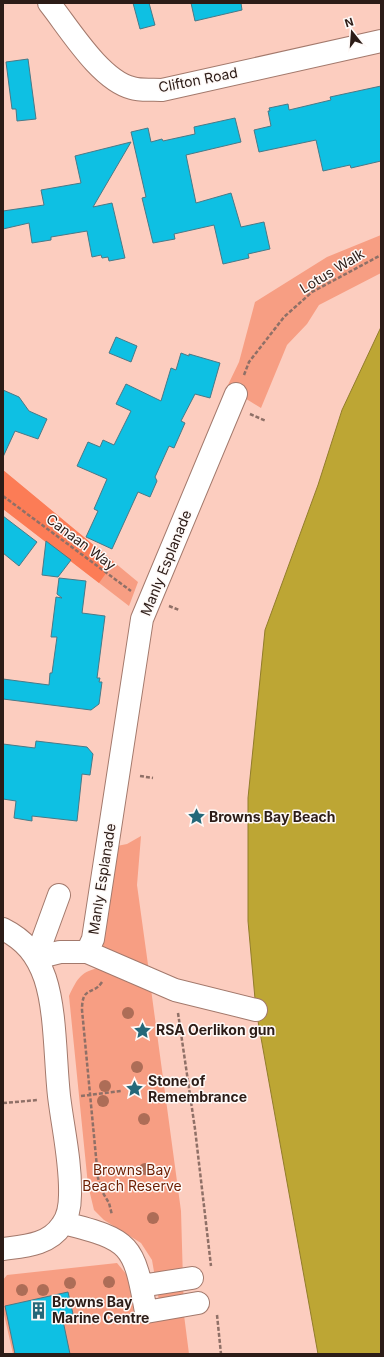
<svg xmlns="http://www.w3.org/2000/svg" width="384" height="1357" font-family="Inter,sans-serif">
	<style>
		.green { fill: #f79e83 }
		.forest { fill: #fc7c56 }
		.water { fill: #bda634; stroke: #927d2b }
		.building { fill: #0ec0e3; stroke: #497987 }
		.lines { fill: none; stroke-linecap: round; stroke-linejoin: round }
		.minor-casing { stroke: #a3796c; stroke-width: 24 }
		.path { stroke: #8f7067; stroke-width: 2.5; stroke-dasharray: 4 2; stroke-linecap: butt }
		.minor { stroke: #fff; stroke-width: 22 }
		.tree { fill: #ad6d57 }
		.labels { text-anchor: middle; stroke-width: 3; stroke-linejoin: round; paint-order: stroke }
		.street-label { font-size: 14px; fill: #2c1c17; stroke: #fef9f7 }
		.poi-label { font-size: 14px; font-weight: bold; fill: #2c1c17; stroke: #fef9f7; text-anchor: start }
		.park-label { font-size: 14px; fill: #6d1e02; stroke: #fef9f7 }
	</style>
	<rect width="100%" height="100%" fill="#fccdbf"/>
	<path class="green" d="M 381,235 L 381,273 L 319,305 L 307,324 L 287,345 L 261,408 L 227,387 L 239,362 L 255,302 L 327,257 Z
		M 3,470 L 138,582 L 129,606 L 3,509 Z
		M 141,836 L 137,885 L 149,972 L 103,947 L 100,937 L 112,847 L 127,844 Z
		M 101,967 L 151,989 L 181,1211 L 184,1315 L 189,1354 L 13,1354 L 3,1310 L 3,1280 L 7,1275 L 117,1263 L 127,1275 L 136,1322 L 162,1318 L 152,1260 L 141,1243 L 104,1220 L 94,1210 L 88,1185 L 69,996 C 78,977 81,972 101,967 Z"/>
	<path class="forest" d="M 3,470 L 114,562 L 99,583 L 3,509 Z"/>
	<path class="water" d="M 381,327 L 381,1354 L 318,1354 L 256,1010 L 248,921 L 248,798 L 265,630 L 318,485 L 342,410 Z"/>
	<path class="building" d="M 133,3 L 149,3 L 155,25 L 140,29 Z
		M 191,3 L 241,3 L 242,10 L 195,21 Z
		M 28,59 L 36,119 L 17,121 L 16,109 L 12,109 L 6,62 Z
		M 381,86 L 381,161 L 351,168 L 350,165 L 323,171 L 316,140 L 259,152 L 254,130 L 271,126 L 268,111 L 270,111 L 269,108 L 288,104 L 289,110 L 331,100 L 330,97 Z
		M 235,118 L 241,142 L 186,155 L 196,203 L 231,193 L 241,227 L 264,222 L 270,249 L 248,254 L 249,258 L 223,264 L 214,225 L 174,234 L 175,239 L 153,243 L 142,198 L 146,197 L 131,132 L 148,128 L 151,142 L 162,139 L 163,141 L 195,134 L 194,127 Z
		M 131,142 L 93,207 L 112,203 L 125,258 L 109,261 L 108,257 L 102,258 L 101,255 L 92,257 L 87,231 L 51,237 L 51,240 L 32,243 L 29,223 L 3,229 L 3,211 L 44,205 L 41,190 L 81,183 L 75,156 Z
		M 116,337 L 137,346 L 131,362 L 109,353 Z
		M 181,353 L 189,356 L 189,354 L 220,363 L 210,398 L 195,394 L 181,421 L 185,423 L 174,448 L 169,446 L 155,477 L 157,481 L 150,497 L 138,492 L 112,549 L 86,537 L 98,511 L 94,509 L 107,479 L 77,466 L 88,442 L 100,447 L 103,440 L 114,445 L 131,411 L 116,404 L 126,384 L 161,401 L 171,368 L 176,370 Z
		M 3,390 L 19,397 L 29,411 L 47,419 L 38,439 L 15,431 L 3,457 Z
		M 3,516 L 37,542 L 19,566 L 3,553 Z
		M 46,541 L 71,560 L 58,577 L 42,575 Z
		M 59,578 L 86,581 L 82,613 L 105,616 L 97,678 L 100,678 L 99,682 L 102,682 L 99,704 L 91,710 L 3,699 L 3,679 L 49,685 L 50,673 L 52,673 L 57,637 L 51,637 L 56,597 L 62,598 L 57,594 Z
		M 36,741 L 87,747 L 93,754 L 90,775 L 82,774 L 77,821 L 32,816 L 32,821 L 14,818 L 16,801 L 3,799 L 3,744 L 35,748 Z
		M 68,1292 L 73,1314 L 62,1316 L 70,1354 L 15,1354 L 5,1306 Z"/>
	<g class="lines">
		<defs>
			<path id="minor" d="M 49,3 C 69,28 100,80 132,88 C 141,91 153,89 162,90 L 381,41
				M 3,929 C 25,940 37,955 45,978 C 56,1011 55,1060 59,1096 C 63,1129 71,1162 70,1195 C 70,1205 68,1217 62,1225 C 49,1245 25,1246 3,1249
				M 87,952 L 93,939 L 142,619 L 236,394
				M 36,958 L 60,952 L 87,952 L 175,990 L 256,1010
				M 36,958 L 59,895
				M 64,1223 C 131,1240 134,1244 146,1312 L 198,1303
				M 141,1286 L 192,1278"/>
		</defs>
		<use href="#minor" class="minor-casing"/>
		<path class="path" d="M 244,375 L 249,362 L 284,317 L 312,292 L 381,255
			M 250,414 L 266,421
			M 3,496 L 131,591
			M 169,606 L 179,610
			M 140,776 L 153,778
			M 102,982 C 93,996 82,985 82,1010 L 98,1178 L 103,1193 L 109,1203 L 112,1215
			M 178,1013 L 195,1129 L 211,1266
			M 81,1096 L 121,1091
			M 3,1103 L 38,1100
			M 217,1315 L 221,1354"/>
		<use href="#minor" class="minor"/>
	</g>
	<g class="tree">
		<circle cx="128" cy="1013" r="6"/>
		<circle cx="137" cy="1067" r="6"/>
		<circle cx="105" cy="1086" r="6"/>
		<circle cx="103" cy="1101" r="6"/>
		<circle cx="144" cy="1119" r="6"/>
		<circle cx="145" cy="1169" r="6"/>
		<circle cx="153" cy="1218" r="6"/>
		<circle cx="109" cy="1282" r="6"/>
		<circle cx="70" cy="1283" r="6"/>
		<circle cx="22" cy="1290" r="6"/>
		<circle cx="43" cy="1290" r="6"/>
	</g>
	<defs>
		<symbol id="sight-bare" viewBox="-9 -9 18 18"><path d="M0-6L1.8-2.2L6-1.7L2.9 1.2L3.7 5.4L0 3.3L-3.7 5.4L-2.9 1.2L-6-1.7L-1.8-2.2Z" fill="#246879" stroke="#fef9f7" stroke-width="2.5" paint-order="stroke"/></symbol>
		<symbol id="building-bare" viewBox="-9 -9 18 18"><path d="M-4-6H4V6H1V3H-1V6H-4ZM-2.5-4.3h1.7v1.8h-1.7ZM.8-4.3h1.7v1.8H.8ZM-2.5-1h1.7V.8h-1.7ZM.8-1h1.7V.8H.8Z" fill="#246879" stroke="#fef9f7" stroke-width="2.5" paint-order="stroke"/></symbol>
	</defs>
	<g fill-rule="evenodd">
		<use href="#sight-bare" x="184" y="804" width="25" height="25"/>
		<use href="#sight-bare" x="130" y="1018" width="25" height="25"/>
		<use href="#sight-bare" x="122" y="1076" width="25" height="25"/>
		<use href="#building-bare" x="26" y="1298" width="25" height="25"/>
	</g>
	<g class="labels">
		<g class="street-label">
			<text transform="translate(198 80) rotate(-11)" y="5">Clifton Road</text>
			<text transform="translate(332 271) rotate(-31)" y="5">Lotus Walk</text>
			<text transform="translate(81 542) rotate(37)" y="5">Canaan Way</text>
			<text transform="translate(166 563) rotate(-68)" y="5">Manly Esplanade</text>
			<text transform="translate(102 879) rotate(-81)" y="5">Manly Esplanade</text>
		</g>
		<g class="poi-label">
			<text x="209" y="822">Browns Bay Beach</text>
			<text x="156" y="1035">RSA Oerlikon gun</text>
			<text x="148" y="1086">Stone of<tspan x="148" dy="16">Remembrance</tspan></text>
			<text x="52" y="1307">Browns Bay<tspan x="52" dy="16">Marine Centre</tspan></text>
		</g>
		<g class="park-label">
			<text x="132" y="1175">Browns Bay<tspan x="132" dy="16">Beach Reserve</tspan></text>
		</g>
	</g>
	<rect width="384" height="1357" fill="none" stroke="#2c1c17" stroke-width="8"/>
	<g transform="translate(352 32) rotate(343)" stroke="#fef9f7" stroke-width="3" paint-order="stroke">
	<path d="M0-3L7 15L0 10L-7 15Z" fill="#2c1c17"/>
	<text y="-6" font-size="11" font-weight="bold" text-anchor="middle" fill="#2c1c17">N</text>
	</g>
</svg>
